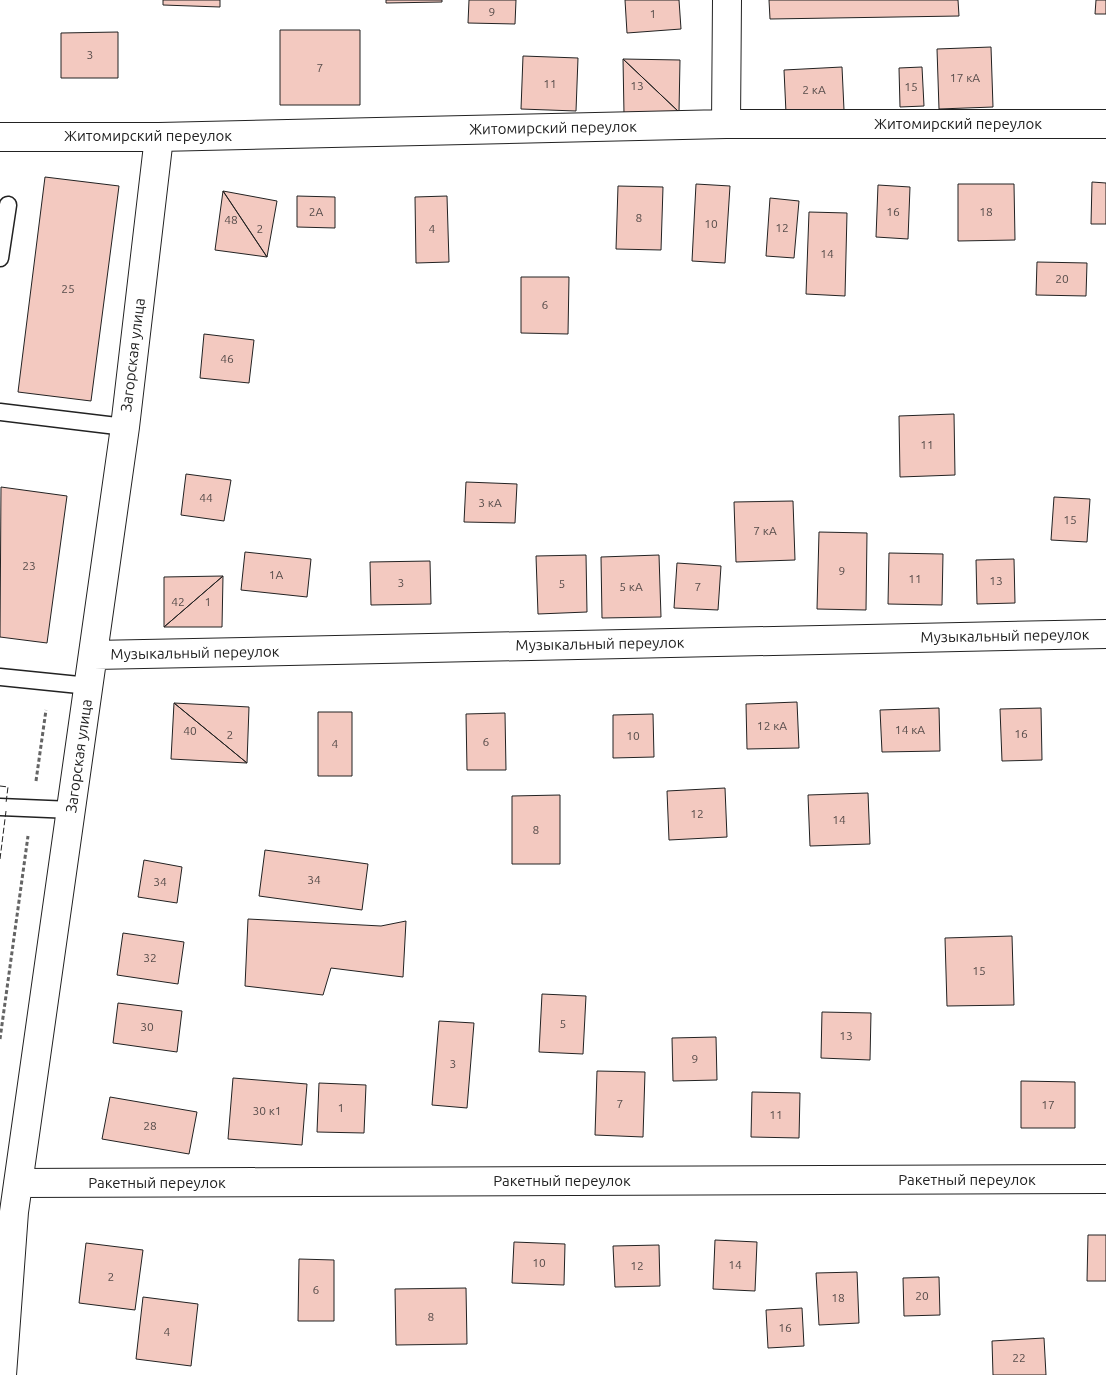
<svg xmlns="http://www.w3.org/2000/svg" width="1106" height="1375" font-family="Ubuntu,sans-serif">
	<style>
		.building { fill: #f3c9c0; stroke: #222 }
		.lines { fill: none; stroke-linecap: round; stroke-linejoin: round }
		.lane-casing { stroke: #222; stroke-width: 19 }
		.street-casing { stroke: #222; stroke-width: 30 }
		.path { stroke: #646464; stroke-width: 3; stroke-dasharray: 4 2.5; stroke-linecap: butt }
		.lane { stroke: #fff; stroke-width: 16 }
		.street { stroke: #fff; stroke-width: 28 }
		.fence { stroke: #222; stroke-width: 1; stroke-dasharray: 6 2.5; stroke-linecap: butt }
		.labels { text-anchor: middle; stroke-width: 4; stroke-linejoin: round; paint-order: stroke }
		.number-label { font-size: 12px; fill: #564c4a }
		.street-label { font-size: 15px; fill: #222; stroke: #fff }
	</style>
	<rect width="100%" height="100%" fill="#fff"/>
	<path class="building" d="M 163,0 L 220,0 L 220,7 L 163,5 Z
		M 386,0 L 442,0 L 442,2 L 386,3 Z
		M 469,0 L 516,0 L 515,24 L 468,23 Z
		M 625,0 L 679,0 L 681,29 L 627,33 Z
		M 769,0 L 958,0 L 959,16 L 770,19 Z
		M 1096,0 L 1106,0 L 1106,14 L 1095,14 Z
		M 280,30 L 360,30 L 360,105 L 280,105 Z
		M 118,32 L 118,78 L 61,78 L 61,33 Z
		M 991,47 L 993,107 L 939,109 L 937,49 Z
		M 523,56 L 578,58 L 576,111 L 521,109 Z
		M 623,59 L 679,112 L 624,114 Z
		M 623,59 L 680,60 L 679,112 Z
		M 842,67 L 844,110 L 786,113 L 784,70 Z
		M 922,67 L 924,106 L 900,107 L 899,68 Z
		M 45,177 L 119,186 L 91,401 L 18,392 Z
		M 1092,182 L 1106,183 L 1106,224 L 1091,224 Z
		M 696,184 L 730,186 L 725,263 L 692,261 Z
		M 958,184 L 1014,184 L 1015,240 L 958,241 Z
		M 878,185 L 910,187 L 908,239 L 876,237 Z
		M 618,186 L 663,187 L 661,250 L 616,249 Z
		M 223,191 L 277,201 L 267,257 Z
		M 223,191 L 267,257 L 215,250 Z
		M 297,196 L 335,197 L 335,228 L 297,227 Z
		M 447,196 L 449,262 L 416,263 L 415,197 Z
		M 770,198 L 799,201 L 794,258 L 766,256 Z
		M 809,212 L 847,213 L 845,296 L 806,294 Z
		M 1037,262 L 1087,263 L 1086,296 L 1036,295 Z
		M 521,277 L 569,277 L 568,334 L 521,333 Z
		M 204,334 L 254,340 L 249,383 L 200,378 Z
		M 954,414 L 955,475 L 900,477 L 899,416 Z
		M 186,474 L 231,480 L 224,521 L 181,515 Z
		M 466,482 L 517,484 L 515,523 L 464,522 Z
		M 1,487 L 67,496 L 47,643 L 0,637 Z
		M 1054,497 L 1090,499 L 1087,542 L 1051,540 Z
		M 793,501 L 795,560 L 736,562 L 734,502 Z
		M 819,532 L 867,533 L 866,610 L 817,609 Z
		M 245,552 L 311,559 L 307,597 L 241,590 Z
		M 889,553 L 943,554 L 942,605 L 888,604 Z
		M 586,555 L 587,612 L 538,614 L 536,556 Z
		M 659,555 L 661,617 L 602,618 L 601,557 Z
		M 1014,559 L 1015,603 L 977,604 L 976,560 Z
		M 430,561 L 431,604 L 371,605 L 370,562 Z
		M 677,563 L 721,566 L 718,610 L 674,608 Z
		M 223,576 L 164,627 L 164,577 Z
		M 223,576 L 222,627 L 164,627 Z
		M 797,702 L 799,748 L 747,749 L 746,704 Z
		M 174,703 L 249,707 L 247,763 Z
		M 174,703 L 247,763 L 171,759 Z
		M 939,708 L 940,751 L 882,752 L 880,710 Z
		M 1041,708 L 1042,760 L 1002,761 L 1000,709 Z
		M 318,712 L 352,712 L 352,776 L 318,776 Z
		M 505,713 L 506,770 L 467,770 L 466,714 Z
		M 653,714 L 654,757 L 613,758 L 613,715 Z
		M 725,788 L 727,837 L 669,840 L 667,791 Z
		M 868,793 L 870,844 L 810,846 L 808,795 Z
		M 560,795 L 560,864 L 512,864 L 512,796 Z
		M 265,850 L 368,864 L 362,910 L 259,896 Z
		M 144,860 L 182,867 L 177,903 L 138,897 Z
		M 248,919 L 381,926 L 406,921 L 403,977 L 331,968 L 323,995 L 245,986 Z
		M 123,933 L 184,942 L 178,984 L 117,975 Z
		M 1012,936 L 1014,1005 L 947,1006 L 945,938 Z
		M 542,994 L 586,996 L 583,1054 L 539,1052 Z
		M 118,1003 L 182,1011 L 177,1052 L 113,1043 Z
		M 822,1012 L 871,1013 L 870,1060 L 821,1058 Z
		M 439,1021 L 474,1023 L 467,1108 L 432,1105 Z
		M 716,1037 L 717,1080 L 673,1081 L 672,1038 Z
		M 597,1071 L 645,1072 L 643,1137 L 595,1135 Z
		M 233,1078 L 307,1084 L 302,1145 L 228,1139 Z
		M 1021,1081 L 1075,1082 L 1075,1128 L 1021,1128 Z
		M 319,1083 L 366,1085 L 364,1133 L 317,1132 Z
		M 752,1092 L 800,1093 L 799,1138 L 751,1137 Z
		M 110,1097 L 197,1112 L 189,1154 L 102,1139 Z
		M 1088,1235 L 1106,1235 L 1106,1281 L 1087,1281 Z
		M 715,1240 L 757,1242 L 755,1291 L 713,1289 Z
		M 514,1242 L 565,1244 L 564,1285 L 512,1283 Z
		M 86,1243 L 143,1250 L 135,1310 L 79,1303 Z
		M 659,1245 L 660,1286 L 615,1287 L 613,1246 Z
		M 299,1259 L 334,1260 L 334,1321 L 298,1321 Z
		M 857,1272 L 859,1323 L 819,1325 L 816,1273 Z
		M 939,1277 L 940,1315 L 904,1316 L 903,1278 Z
		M 466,1288 L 467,1344 L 396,1345 L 395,1289 Z
		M 143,1297 L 198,1304 L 191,1366 L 136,1359 Z
		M 802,1308 L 804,1346 L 768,1348 L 766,1310 Z
		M 1044,1338 L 1046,1375 L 993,1375 L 992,1341 Z"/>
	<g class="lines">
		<defs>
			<path id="lane" d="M 0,258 L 8,205
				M 0,412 L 125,427
				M 0,677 L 89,686
				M 0,807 L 72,810"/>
			<path id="street" d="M 726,124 L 727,0
				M 0,137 L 159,137 L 726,124 L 1106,124
				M 94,655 L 1106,634
				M 18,1183 L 1106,1179
				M 2,1375 L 14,1212 L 125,427 L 159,137"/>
		</defs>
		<use href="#lane" class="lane-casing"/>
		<use href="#street" class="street-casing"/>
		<path class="path" d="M 36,781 L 46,710
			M 0,1039 L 28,836"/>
		<use href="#lane" class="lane"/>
		<use href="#street" class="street"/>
		<path class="fence" d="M 0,786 L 8,787 L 6,803
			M 0,859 L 6,811"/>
	</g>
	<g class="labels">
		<g class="number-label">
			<text x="492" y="16">9</text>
			<text x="653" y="18">1</text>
			<text x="90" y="59">3</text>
			<text x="320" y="72">7</text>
			<text x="965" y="82">17 кА</text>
			<text x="550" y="88">11</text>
			<text x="637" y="90">13</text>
			<text x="911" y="91">15</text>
			<text x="814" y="94">2 кА</text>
			<text x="316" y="216">2А</text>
			<text x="893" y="216">16</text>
			<text x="986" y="216">18</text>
			<text x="639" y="222">8</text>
			<text x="231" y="224">48</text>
			<text x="711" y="228">10</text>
			<text x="782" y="232">12</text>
			<text x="260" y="233">2</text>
			<text x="432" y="233">4</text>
			<text x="827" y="258">14</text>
			<text x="1062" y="283">20</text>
			<text x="68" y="293">25</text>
			<text x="545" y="309">6</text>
			<text x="227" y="363">46</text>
			<text x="927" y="449">11</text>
			<text x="206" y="502">44</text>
			<text x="490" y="507">3 кА</text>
			<text x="1070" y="524">15</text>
			<text x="765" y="535">7 кА</text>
			<text x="29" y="570">23</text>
			<text x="842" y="575">9</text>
			<text x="276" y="579">1А</text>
			<text x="915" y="583">11</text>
			<text x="996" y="585">13</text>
			<text x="401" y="587">3</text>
			<text x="562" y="588">5</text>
			<text x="631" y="591">5 кА</text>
			<text x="698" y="591">7</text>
			<text x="178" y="606">42</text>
			<text x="208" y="606">1</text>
			<text x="772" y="730">12 кА</text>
			<text x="910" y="734">14 кА</text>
			<text x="190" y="735">40</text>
			<text x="1021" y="738">16</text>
			<text x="230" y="739">2</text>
			<text x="633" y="740">10</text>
			<text x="486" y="746">6</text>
			<text x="335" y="748">4</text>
			<text x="697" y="818">12</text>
			<text x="839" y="824">14</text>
			<text x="536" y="834">8</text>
			<text x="314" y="884">34</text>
			<text x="160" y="886">34</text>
			<text x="150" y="962">32</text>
			<text x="979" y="975">15</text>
			<text x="563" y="1028">5</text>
			<text x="147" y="1031">30</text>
			<text x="846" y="1040">13</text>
			<text x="695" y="1063">9</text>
			<text x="453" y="1068">3</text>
			<text x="620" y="1108">7</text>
			<text x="1048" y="1109">17</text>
			<text x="341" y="1112">1</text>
			<text x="267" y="1115">30 к1</text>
			<text x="776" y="1119">11</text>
			<text x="150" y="1130">28</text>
			<text x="539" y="1267">10</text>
			<text x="735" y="1269">14</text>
			<text x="637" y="1270">12</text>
			<text x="111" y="1281">2</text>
			<text x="316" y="1294">6</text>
			<text x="922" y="1300">20</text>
			<text x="838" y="1302">18</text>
			<text x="431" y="1321">8</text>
			<text x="785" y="1332">16</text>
			<text x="167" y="1336">4</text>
			<text x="1019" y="1362">22</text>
		</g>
		<g class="street-label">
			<text x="958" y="129">Житомирский переулок</text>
			<text transform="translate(553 128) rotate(-1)" y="5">Житомирский переулок</text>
			<text x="148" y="141">Житомирский переулок</text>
			<text transform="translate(133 355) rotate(-83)" y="5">Загорская улица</text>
			<text transform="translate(1005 636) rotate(-1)" y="5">Музыкальный переулок</text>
			<text transform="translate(600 644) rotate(-1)" y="5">Музыкальный переулок</text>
			<text transform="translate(195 653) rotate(-1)" y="5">Музыкальный переулок</text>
			<text transform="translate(79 756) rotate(-82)" y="5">Загорская улица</text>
			<text x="967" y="1185">Ракетный переулок</text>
			<text x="562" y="1186">Ракетный переулок</text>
			<text x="157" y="1188">Ракетный переулок</text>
		</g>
	</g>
</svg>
